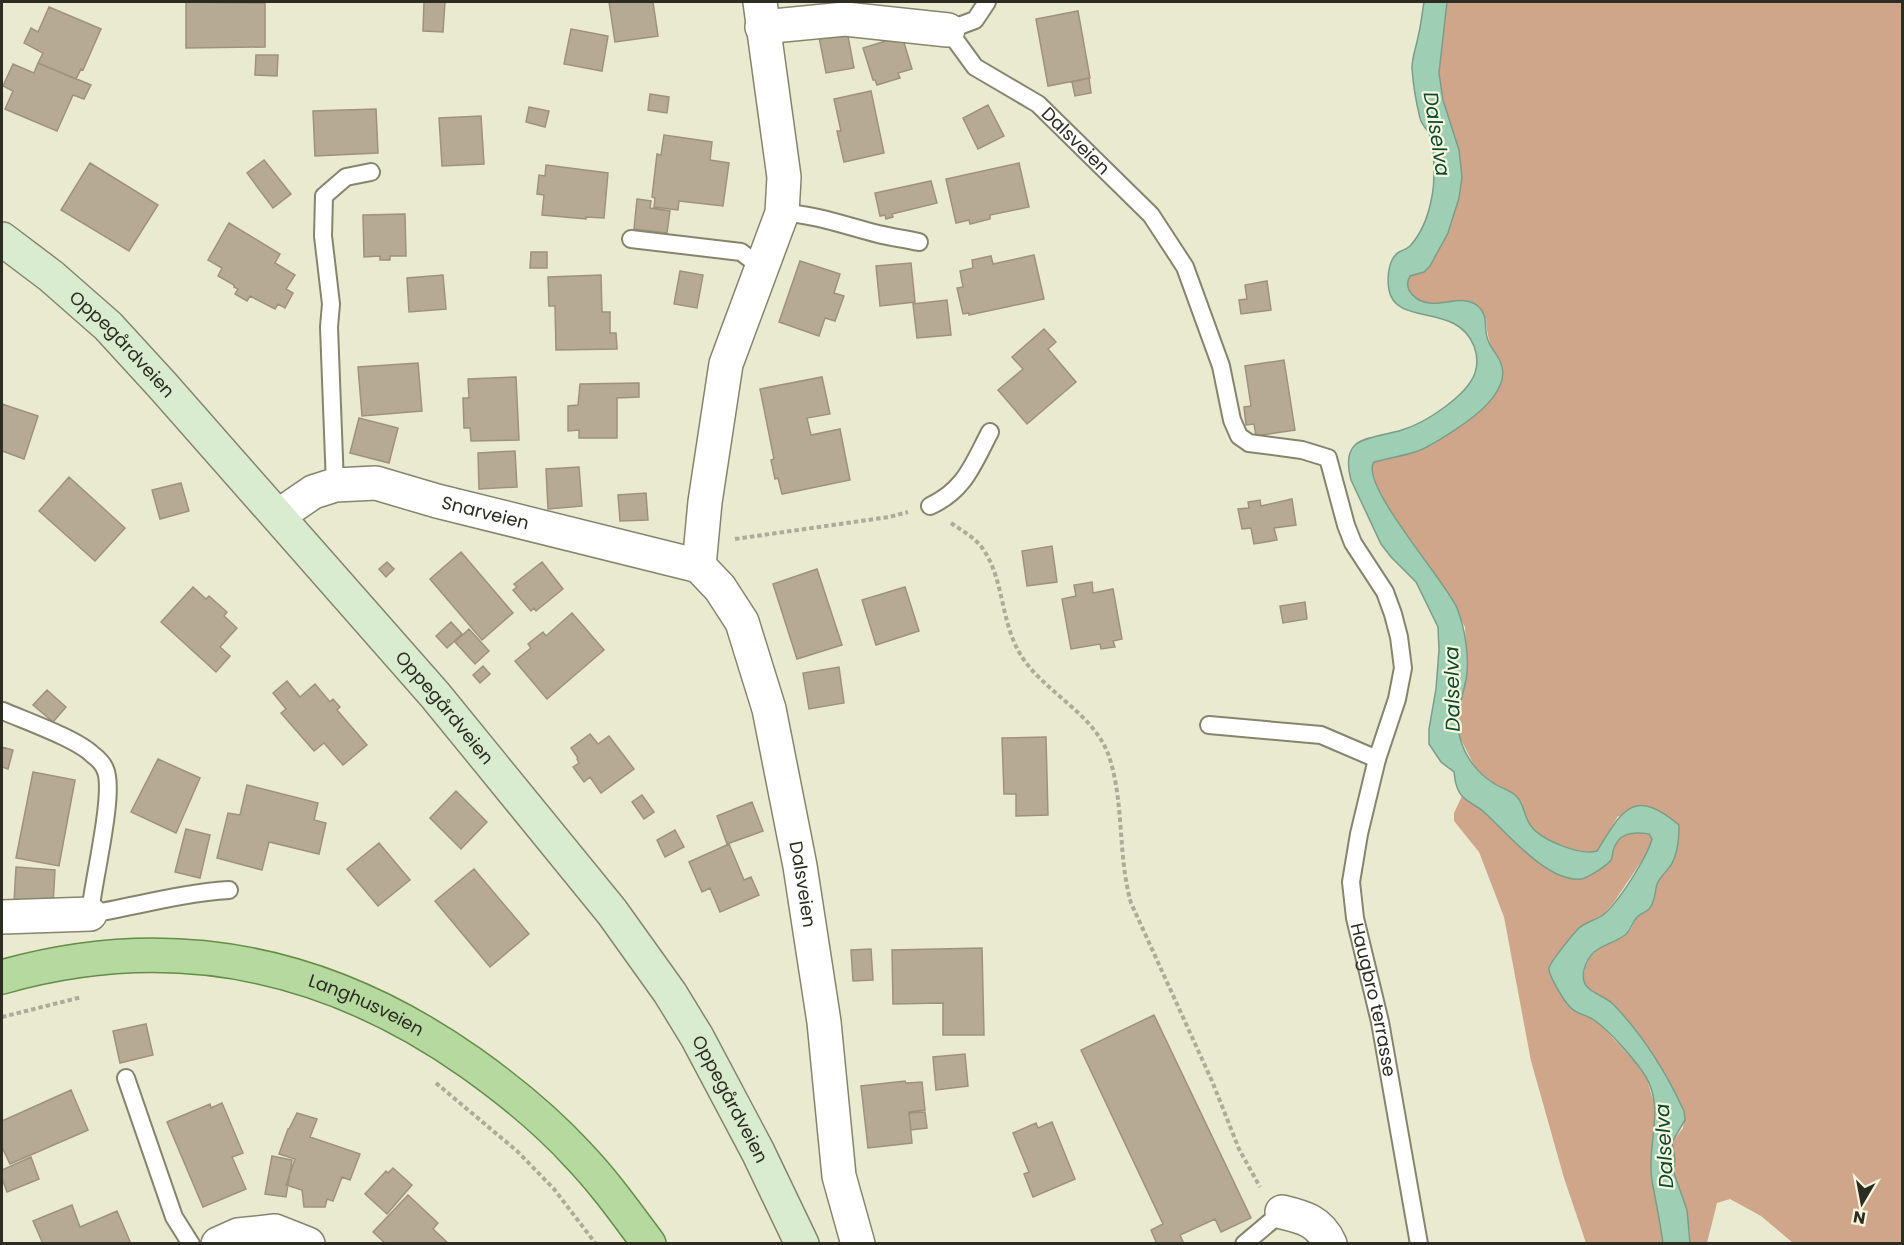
<svg xmlns="http://www.w3.org/2000/svg" width="1904" height="1245" font-family="Poppins,sans-serif">
	<style>
		.forest { fill: #d0a68a }
		.water { fill: #9eceb4; stroke: #7c9d88; stroke-width: 1.5 }
		.building { fill: #b7aa94; stroke: #9e927d; stroke-width: 1.5 }
		.lines { fill: none; stroke-linecap: round; stroke-linejoin: round }
		.lane-casing { stroke: #85856e; stroke-width: 20 }
		.street-casing { stroke: #85856e; stroke-width: 36 }
		.secondary-casing { stroke: #85856e; stroke-width: 36 }
		.primary-casing { stroke: #658c49; stroke-width: 36 }
		.path { stroke: #acad98; stroke-width: 4; stroke-dasharray: 4.5 3; stroke-linecap: butt }
		.lane { stroke: #fff; stroke-width: 16 }
		.street { stroke: #fff; stroke-width: 33 }
		.secondary { stroke: #daeccf; stroke-width: 33 }
		.primary { stroke: #b5d99e; stroke-width: 33 }
		.labels { text-anchor: middle; stroke-width: 4.5; stroke-linejoin: round; paint-order: stroke }
		.street-label { font-size: 18px; fill: #2c2c22; stroke: #f6f7dd }
		.water-label { font-size: 20px; font-style: italic; fill: #0a4830; stroke: #f6f7dd }
	</style>
	<rect width="100%" height="100%" fill="#e9ead0"/>
	<path class="forest" d="M 1447,2 L 1902,2 L 1902,1243 L 1793,1243 L 1761,1216 L 1730,1199 L 1717,1203 L 1707,1243 L 1690,1243 C 1690,1214 1681,1202 1675,1175 C 1672,1165 1674,1153 1672,1142 L 1683,1128 L 1684,1111 L 1675,1092 L 1650,1049 L 1639,1034 L 1612,1004 L 1585,986 L 1583,979 L 1585,968 L 1590,957 L 1602,945 L 1623,937 L 1631,929 L 1636,918 L 1645,912 L 1655,894 L 1658,882 L 1673,862 L 1679,839 L 1618,816 L 1597,851 L 1591,852 L 1575,850 L 1548,840 L 1532,828 L 1526,818 L 1522,802 L 1513,794 L 1493,783 L 1476,769 L 1459,736 L 1459,705 L 1466,680 L 1467,670 L 1465,627 L 1430,566 L 1407,535 L 1376,488 L 1371,474 L 1371,466 L 1373,462 L 1416,451 L 1500,361 C 1490,348 1487,336 1486,319 L 1423,302 C 1413,296 1403,288 1410,276 L 1424,272 L 1430,266 L 1448,233 L 1459,150 L 1443,100 L 1439,73 Z
		M 1462,796 L 1484,811 L 1527,854 L 1553,872 L 1598,870 L 1611,860 L 1616,842 L 1623,835 L 1633,831 L 1649,834 L 1653,839 L 1649,850 L 1614,902 L 1603,915 L 1580,928 L 1552,962 L 1557,986 L 1571,1009 L 1592,1018 L 1601,1025 L 1634,1061 L 1647,1079 L 1655,1107 L 1652,1180 L 1656,1195 L 1663,1243 L 1586,1243 L 1564,1178 L 1531,1061 L 1504,917 L 1479,852 L 1454,821 L 1454,813 Z"/>
	<path class="water" d="M 1424,2 L 1447,2 L 1439,73 L 1443,100 L 1459,150 L 1462,177 L 1459,198 L 1448,233 L 1430,266 L 1424,272 L 1410,276 C 1402,290 1417,302 1430,303 C 1446,305 1466,294 1479,307 C 1488,315 1484,327 1487,337 C 1489,346 1496,353 1500,361 C 1512,386 1482,411 1465,423 C 1450,433 1435,444 1418,451 C 1404,456 1388,458 1374,462 C 1358,483 1447,583 1457,608 C 1465,628 1470,659 1466,680 C 1462,699 1454,718 1460,738 C 1465,757 1478,774 1495,784 C 1501,788 1509,790 1515,795 C 1525,803 1523,816 1531,826 C 1541,840 1581,856 1597,851 C 1622,811 1633,786 1679,825 C 1679,838 1678,854 1671,865 C 1667,871 1660,877 1657,884 C 1655,891 1655,903 1649,909 C 1645,913 1641,913 1637,917 C 1632,923 1631,930 1625,935 C 1609,947 1591,944 1584,970 C 1579,992 1600,992 1613,1004 C 1643,1035 1666,1072 1684,1111 L 1685,1120 L 1672,1142 L 1675,1158 L 1674,1173 L 1687,1210 L 1690,1243 L 1663,1243 C 1660,1222 1656,1202 1652,1181 C 1646,1147 1665,1109 1646,1077 C 1636,1061 1610,1031 1594,1020 C 1587,1015 1576,1014 1570,1007 C 1564,1001 1548,975 1549,968 C 1551,961 1573,934 1579,928 C 1586,922 1596,920 1603,915 C 1619,902 1647,857 1652,839 L 1649,834 C 1632,831 1618,833 1613,851 C 1613,852 1612,859 1611,860 C 1608,865 1586,879 1581,879 C 1548,883 1507,833 1485,813 C 1479,807 1469,803 1463,797 C 1456,790 1455,780 1454,772 L 1441,762 L 1429,744 L 1429,729 L 1436,689 L 1439,650 L 1438,627 L 1416,582 L 1391,557 L 1381,544 L 1351,480 C 1348,469 1346,454 1355,445 C 1363,437 1390,434 1402,430 C 1425,423 1467,396 1475,373 C 1478,364 1477,354 1474,346 C 1457,302 1396,327 1389,290 C 1387,278 1388,259 1399,252 C 1403,250 1407,249 1410,246 C 1422,233 1429,213 1432,196 C 1435,181 1435,147 1429,133 C 1426,128 1421,124 1420,118 C 1416,102 1413,84 1412,68 C 1412,57 1416,48 1418,37 C 1421,26 1422,13 1424,2 Z"/>
	<path class="building" d="M 186,2 L 265,3 L 265,47 L 186,48 Z
		M 424,2 L 445,2 L 443,32 L 423,31 Z
		M 609,2 L 653,2 L 658,36 L 615,42 Z
		M 49,7 L 101,29 L 83,70 L 81,69 L 76,79 L 38,63 L 43,53 L 24,43 L 31,28 L 38,32 Z
		M 1078,11 L 1090,78 L 1048,86 L 1036,19 Z
		M 571,29 L 608,36 L 602,71 L 564,64 Z
		M 847,31 L 854,68 L 826,73 L 819,37 Z
		M 902,36 L 912,69 L 898,73 L 900,78 L 877,85 L 875,80 L 873,80 L 863,48 Z
		M 256,55 L 278,55 L 277,76 L 255,75 Z
		M 38,63 L 91,85 L 84,99 L 73,95 L 57,131 L 5,109 L 13,91 L 3,86 L 13,64 L 34,73 Z
		M 1089,78 L 1091,93 L 1075,96 L 1072,82 Z
		M 871,91 L 884,153 L 844,162 L 837,131 L 841,131 L 834,99 Z
		M 650,94 L 669,97 L 667,113 L 648,110 Z
		M 988,105 L 1004,136 L 978,149 L 963,118 Z
		M 529,107 L 549,111 L 545,127 L 526,122 Z
		M 376,109 L 378,153 L 315,156 L 313,111 Z
		M 481,116 L 484,164 L 442,166 L 439,118 Z
		M 664,135 L 712,142 L 710,160 L 729,163 L 723,206 L 679,201 L 678,210 L 654,207 L 655,198 L 652,197 L 657,154 L 661,155 Z
		M 264,160 L 291,194 L 273,208 L 247,173 Z
		M 90,163 L 158,205 L 129,251 L 61,210 Z
		M 1019,163 L 1029,207 L 990,215 L 990,219 L 970,224 L 969,220 L 956,223 L 946,179 Z
		M 546,165 L 608,173 L 604,218 L 586,217 L 586,219 L 542,215 L 544,195 L 537,194 L 539,175 L 545,176 Z
		M 931,181 L 937,203 L 892,214 L 893,217 L 886,219 L 885,215 L 880,216 L 875,193 Z
		M 637,199 L 651,201 L 650,208 L 670,211 L 667,233 L 634,229 Z
		M 405,214 L 406,256 L 390,256 L 390,260 L 380,260 L 380,256 L 364,257 L 363,215 Z
		M 229,223 L 280,254 L 275,263 L 295,275 L 286,289 L 293,293 L 285,308 L 278,304 L 275,309 L 250,296 L 247,301 L 235,294 L 238,289 L 234,287 L 234,285 L 218,276 L 222,268 L 208,260 Z
		M 531,252 L 547,252 L 547,268 L 530,268 Z
		M 1034,255 L 1044,299 L 969,315 L 969,313 L 963,314 L 957,288 L 963,287 L 960,271 L 973,268 L 972,260 L 991,256 L 993,264 Z
		M 800,261 L 840,274 L 834,293 L 844,296 L 835,321 L 825,318 L 819,336 L 779,322 Z
		M 911,263 L 915,302 L 880,306 L 876,266 Z
		M 680,271 L 703,275 L 697,308 L 674,304 Z
		M 443,275 L 446,309 L 409,312 L 407,278 Z
		M 601,275 L 602,312 L 610,312 L 610,333 L 616,333 L 617,349 L 556,350 L 555,306 L 549,306 L 548,277 Z
		M 1267,281 L 1271,310 L 1241,314 L 1239,300 L 1247,299 L 1245,285 Z
		M 947,300 L 951,335 L 917,338 L 913,304 Z
		M 1044,329 L 1056,342 L 1048,349 L 1076,382 L 1027,424 L 998,390 L 1023,369 L 1012,357 Z
		M 1284,360 L 1295,430 L 1256,436 L 1254,424 L 1246,425 L 1244,407 L 1251,406 L 1245,366 Z
		M 418,363 L 422,411 L 362,416 L 358,367 Z
		M 516,377 L 519,440 L 471,441 L 470,428 L 464,428 L 463,398 L 469,398 L 468,379 Z
		M 822,377 L 830,414 L 807,418 L 811,435 L 840,429 L 850,480 L 782,494 L 778,478 L 775,479 L 771,460 L 774,459 L 760,389 Z
		M 639,383 L 639,397 L 617,398 L 617,438 L 579,438 L 579,430 L 568,431 L 568,406 L 578,405 L 580,384 Z
		M 2,404 L 38,416 L 24,459 L 2,451 Z
		M 359,418 L 398,428 L 389,463 L 350,453 Z
		M 515,451 L 517,487 L 479,489 L 478,453 Z
		M 579,467 L 582,506 L 548,509 L 546,469 Z
		M 69,477 L 125,528 L 95,561 L 39,511 Z
		M 181,483 L 189,511 L 160,519 L 152,490 Z
		M 646,493 L 648,520 L 620,521 L 618,495 Z
		M 1292,499 L 1296,525 L 1274,528 L 1277,540 L 1254,544 L 1251,528 L 1242,529 L 1238,509 L 1249,508 L 1248,502 L 1260,500 L 1261,506 Z
		M 1052,546 L 1057,582 L 1027,586 L 1022,551 Z
		M 461,552 L 513,613 L 482,640 L 430,579 Z
		M 387,562 L 394,569 L 386,577 L 379,569 Z
		M 542,562 L 563,589 L 536,611 L 534,608 L 531,611 L 513,590 L 517,587 L 514,584 Z
		M 817,569 L 842,645 L 797,659 L 773,584 Z
		M 1092,582 L 1093,593 L 1113,589 L 1122,639 L 1113,641 L 1115,647 L 1101,649 L 1100,644 L 1071,649 L 1062,599 L 1076,596 L 1074,585 Z
		M 193,587 L 206,599 L 209,596 L 227,612 L 224,616 L 237,628 L 220,647 L 230,656 L 216,672 L 161,622 Z
		M 905,587 L 919,631 L 876,645 L 862,600 Z
		M 1305,602 L 1307,619 L 1283,623 L 1280,606 Z
		M 572,613 L 604,650 L 547,699 L 515,661 L 531,648 L 528,644 L 543,632 L 546,636 Z
		M 451,622 L 462,634 L 447,648 L 436,636 Z
		M 469,629 L 489,651 L 475,664 L 455,642 Z
		M 483,666 L 490,674 L 480,683 L 473,675 Z
		M 839,667 L 844,703 L 809,709 L 803,673 Z
		M 287,681 L 300,697 L 315,684 L 330,702 L 333,699 L 340,707 L 337,710 L 367,745 L 343,765 L 324,743 L 314,751 L 281,713 L 286,709 L 273,693 Z
		M 47,690 L 66,707 L 53,722 L 33,705 Z
		M 590,734 L 598,744 L 609,736 L 634,769 L 601,793 L 590,777 L 584,782 L 573,767 L 579,763 L 577,759 L 578,758 L 571,748 Z
		M 1046,737 L 1048,815 L 1016,816 L 1016,794 L 1004,794 L 1002,738 Z
		M 2,747 L 13,750 L 8,769 L 2,767 Z
		M 158,759 L 200,778 L 176,833 L 131,812 Z
		M 33,772 L 75,780 L 59,866 L 16,858 Z
		M 247,785 L 318,803 L 314,820 L 326,823 L 319,854 L 269,842 L 262,870 L 217,858 L 228,813 L 240,815 Z
		M 456,791 L 487,822 L 461,849 L 430,818 Z
		M 642,795 L 654,812 L 644,819 L 632,802 Z
		M 752,802 L 763,831 L 727,844 L 717,816 Z
		M 186,829 L 210,835 L 200,878 L 175,872 Z
		M 675,830 L 684,847 L 665,857 L 657,840 Z
		M 379,843 L 410,880 L 378,906 L 347,869 Z
		M 729,844 L 744,880 L 751,877 L 759,895 L 720,912 L 710,888 L 702,892 L 689,862 Z
		M 16,867 L 55,870 L 53,905 L 14,902 Z
		M 474,869 L 529,934 L 490,967 L 435,901 Z
		M 982,948 L 984,1035 L 943,1035 L 943,1003 L 893,1004 L 892,950 Z
		M 871,949 L 873,980 L 853,981 L 851,950 Z
		M 1154,1015 L 1251,1218 L 1221,1232 L 1215,1219 L 1180,1235 L 1184,1244 L 1157,1244 L 1151,1230 L 1163,1224 L 1081,1050 Z
		M 146,1024 L 153,1055 L 120,1063 L 113,1031 Z
		M 965,1054 L 968,1086 L 936,1090 L 933,1057 Z
		M 905,1081 L 906,1083 L 922,1082 L 925,1110 L 909,1112 L 912,1143 L 868,1148 L 861,1086 Z
		M 71,1090 L 88,1130 L 10,1164 L 2,1147 L 2,1121 Z
		M 222,1103 L 243,1153 L 232,1157 L 246,1189 L 203,1207 L 167,1122 L 210,1104 L 211,1108 Z
		M 925,1112 L 927,1128 L 911,1130 L 909,1113 Z
		M 297,1113 L 317,1119 L 310,1137 L 360,1154 L 350,1180 L 342,1177 L 333,1201 L 327,1199 L 325,1207 L 304,1207 L 302,1190 L 286,1185 L 295,1159 L 279,1154 L 288,1129 L 289,1129 Z
		M 1052,1122 L 1075,1179 L 1033,1197 L 1024,1174 L 1029,1172 L 1013,1133 L 1036,1123 L 1038,1128 Z
		M 272,1156 L 292,1160 L 286,1197 L 265,1194 Z
		M 31,1157 L 39,1179 L 7,1192 L 2,1178 L 2,1170 Z
		M 393,1168 L 412,1185 L 387,1214 L 365,1194 L 386,1171 L 388,1173 Z
		M 408,1195 L 438,1223 L 433,1229 L 449,1244 L 386,1244 L 373,1232 Z
		M 72,1205 L 80,1227 L 117,1211 L 131,1244 L 43,1244 L 33,1221 Z"/>
	<g class="lines">
		<defs>
			<g id="lane">
				<path id="s1" d="M 987,2 L 975,20 L 948,30 L 975,67 L 1038,104 L 1151,215 L 1185,267 L 1221,366 L 1232,420 L 1239,436 L 1249,443 L 1302,450 L 1328,458 L 1346,525 L 1353,543 L 1385,592 L 1393,614 L 1399,637 L 1403,668 L 1397,699 L 1377,759 L 1359,834 L 1351,882 L 1355,918 L 1380,1022 L 1419,1244"/>
				<path d="M 782,213 C 815,214 846,226 878,234 C 891,237 905,239 919,242"/>
				<path d="M 631,239 L 741,252 L 762,268"/>
				<path d="M 335,485 L 329,327 L 331,304 L 323,236 L 324,196 L 346,177 L 371,172"/>
				<path d="M 930,506 C 965,490 973,464 990,432"/>
				<path d="M 3,711 C 26,721 77,739 93,755 C 97,758 103,764 105,769 C 116,791 92,885 90,914 C 137,906 182,893 229,890"/>
				<path d="M 1209,725 L 1321,735 L 1377,759"/>
				<path d="M 126,1078 L 174,1217 L 191,1244"/>
				<path d="M 1244,1244 L 1282,1212"/>
			</g>
			<g id="street">
				<path id="s2" d="M 760,2 L 784,177 L 782,213 L 726,364 L 705,502 L 699,566 L 720,588 L 742,622 L 769,709 L 800,866 L 824,1022 L 839,1176 L 858,1244"/>
				<path d="M 762,27 L 845,19 L 948,30"/>
				<path id="s3" d="M 278,516 L 313,492 L 335,485 L 376,483 L 437,501 L 699,566"/>
				<path d="M 2,917 L 90,914"/>
				<path d="M 1282,1212 C 1303,1217 1320,1221 1330,1244"/>
				<path d="M 218,1244 L 238,1235 L 275,1231 L 308,1244"/>
			</g>
			<g id="secondary">
				<path id="s4" d="M 2,239 L 51,276 L 108,326 L 163,386 L 435,695 L 612,912 L 670,993 L 697,1037 L 758,1152 L 802,1244"/>
			</g>
			<g id="primary">
				<path id="s5" d="M 2,977 C 172,929 328,962 471,1063 C 509,1090 546,1120 578,1155 C 604,1182 626,1213 649,1244"/>
			</g>
		</defs>
		<use href="#lane" class="lane-casing"/>
		<use href="#street" class="street-casing"/>
		<use href="#secondary" class="secondary-casing"/>
		<use href="#primary" class="primary-casing"/>
		<path class="path" d="M 951,523 C 961,530 972,536 980,545 C 1004,575 1000,619 1019,652 C 1042,693 1099,714 1111,763 C 1124,808 1118,857 1131,903 L 1212,1081 L 1239,1149 L 1260,1187
			M 735,539 L 889,517 L 908,512
			M 2,1017 L 82,997
			M 436,1083 L 517,1151 L 554,1189 L 596,1244"/>
		<use href="#lane" class="lane"/>
		<use href="#street" class="street"/>
		<use href="#secondary" class="secondary"/>
		<use href="#primary" class="primary"/>
	</g>
	<g class="labels">
		<g class="street-label">
			<text dy="6" stroke="none"><textPath href="#s1" startOffset="222">Dalsveien</textPath></text>
			<text dy="6" stroke="none"><textPath href="#s4" startOffset="160">Oppegårdveien</textPath></text>
			<text dy="6" stroke="none"><textPath href="#s3" startOffset="220">Snarveien</textPath></text>
			<text dy="6" stroke="none"><textPath href="#s4" startOffset="646">Oppegårdveien</textPath></text>
			<text dy="6" stroke="none"><textPath href="#s2" startOffset="918">Dalsveien</textPath></text>
			<text dy="6" stroke="none"><textPath href="#s1" startOffset="1227">Haugbro terrasse</textPath></text>
			<text dy="6" stroke="none"><textPath href="#s5" startOffset="374">Langhusveien</textPath></text>
			<text dy="6" stroke="none"><textPath href="#s4" startOffset="1132">Oppegårdveien</textPath></text>
		</g>
		<g class="water-label">
			<text transform="translate(1437 134) rotate(81)" y="7">Dalselva</text>
			<text transform="translate(1452 689) rotate(-91)" y="7">Dalselva</text>
			<text transform="translate(1664 1146) rotate(-93)" y="7">Dalselva</text>
		</g>
	</g>
	<rect width="1904" height="1245" fill="none" stroke="#2c2c22" stroke-width="6"/>
	<g transform="translate(1862 1203) rotate(190)" stroke="#f6f7dd" stroke-width="4.5" paint-order="stroke">
	<path d="M0-4.5L10 22L0 15L-10 22Z" fill="#2c2c22"/>
	<text y="-9" font-size="16" font-weight="bold" text-anchor="middle" fill="#2c2c22">N</text>
	</g>
</svg>
